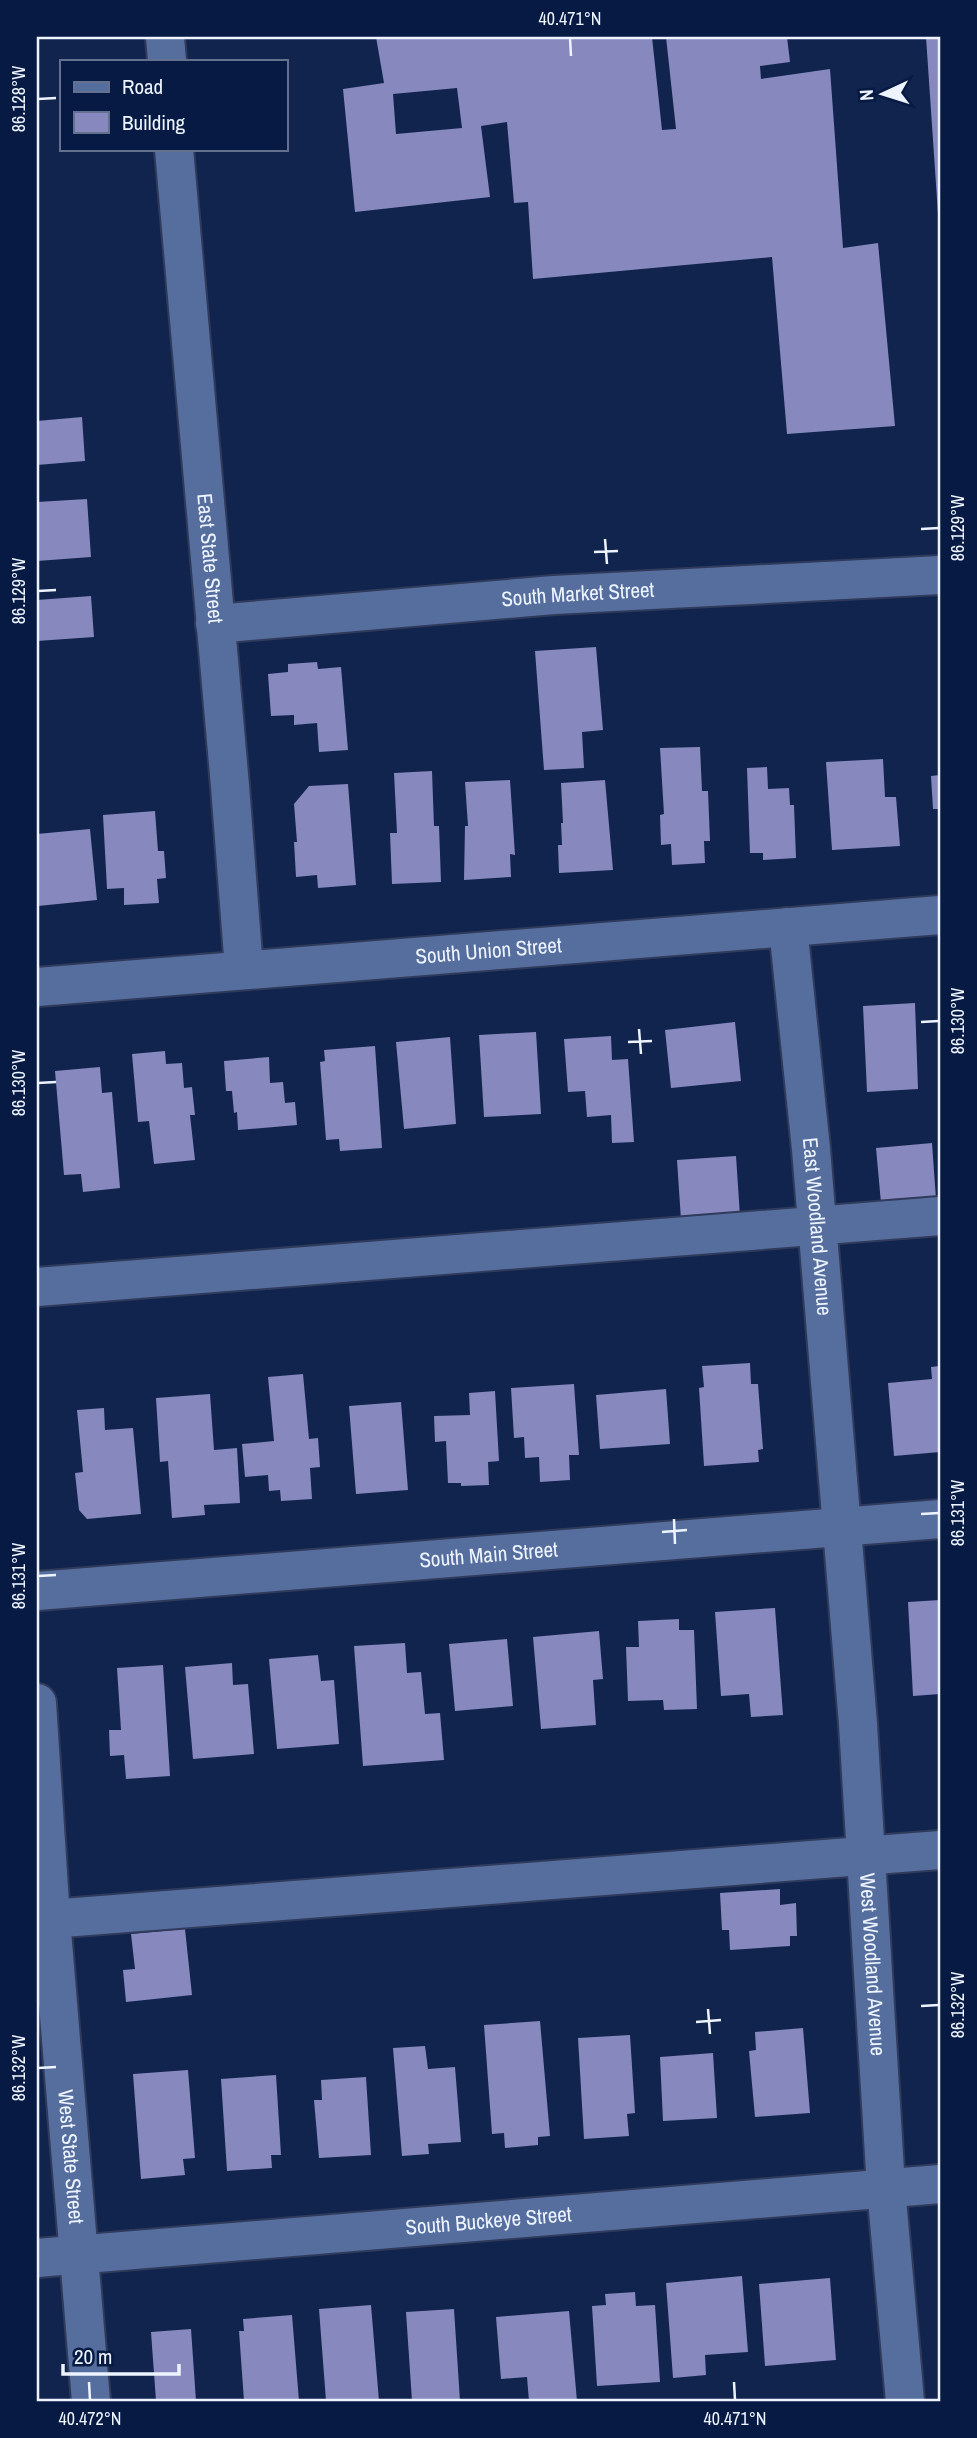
<svg xmlns="http://www.w3.org/2000/svg" width="977" height="2438" font-family="'Archivo Narrow',sans-serif">
	<style>
		.building { fill: #8788be; fill-rule: evenodd }
		.lines { fill: none; stroke-linecap: round; stroke-linejoin: round }
		.minor-casing { stroke: #303a5b; stroke-width: 42 }
		.minor { stroke: #556e9e; stroke-width: 38 }
		.ticks { fill: none; stroke: #eef4ff; stroke-width: 2.5 }
		.labels { text-anchor: middle; stroke-width: 5; stroke-linejoin: round; paint-order: stroke }
		.street-label { font-size: 21px; fill: #eef4ff; stroke: #071a43 }
		.neatline { fill: none; stroke: #eef4ff; stroke-width: 2.5 }
		.ticks-label { font-size: 18px; text-anchor: middle; fill: #eef4ff }
	</style>
	<rect width="100%" height="100%" fill="#10244e"/>
	<path class="building" d="M 376,37 L 652,37 L 662,130 L 676,129 L 666,37 L 787,37 L 790,62 L 760,66 L 761,79 L 830,69 L 843,248 L 878,243 L 895,426 L 787,434 L 772,257 L 533,279 L 528,202 L 514,203 L 507,122 L 481,126 L 490,197 L 355,212 L 343,89 L 384,83 ZM 457,88 L 462,128 L 396,134 L 393,94 Z
		M 926,37 L 940,37 L 940,214 L 938,214 Z
		M 82,417 L 85,461 L 37,465 L 37,421 Z
		M 87,499 L 91,557 L 37,561 L 37,502 Z
		M 91,596 L 94,637 L 37,641 L 37,600 Z
		M 596,647 L 603,730 L 582,732 L 584,768 L 544,770 L 535,651 Z
		M 317,662 L 318,669 L 341,667 L 348,750 L 319,752 L 317,723 L 294,725 L 294,715 L 271,716 L 268,674 L 288,672 L 288,664 Z
		M 700,747 L 702,791 L 708,791 L 710,841 L 704,841 L 705,863 L 672,865 L 671,844 L 661,845 L 660,815 L 664,814 L 660,748 Z
		M 883,759 L 885,797 L 896,797 L 900,846 L 832,850 L 826,762 Z
		M 767,767 L 768,789 L 789,788 L 790,805 L 794,805 L 796,858 L 763,860 L 763,853 L 750,853 L 747,768 Z
		M 432,771 L 434,826 L 439,826 L 441,882 L 392,884 L 390,833 L 397,833 L 394,773 Z
		M 940,775 L 940,809 L 933,809 L 931,776 Z
		M 510,780 L 515,855 L 510,854 L 511,877 L 464,880 L 465,826 L 468,826 L 465,782 Z
		M 605,780 L 613,870 L 559,873 L 558,845 L 562,845 L 561,823 L 563,823 L 561,783 Z
		M 348,784 L 356,885 L 318,888 L 317,875 L 296,877 L 294,842 L 297,842 L 294,804 L 309,786 Z
		M 155,811 L 158,851 L 164,851 L 166,878 L 157,879 L 159,903 L 124,905 L 124,888 L 107,889 L 103,815 Z
		M 90,829 L 97,900 L 38,906 L 37,834 Z
		M 915,1003 L 918,1089 L 867,1092 L 863,1006 Z
		M 735,1022 L 741,1081 L 671,1088 L 665,1030 Z
		M 536,1032 L 541,1114 L 484,1117 L 479,1035 Z
		M 611,1036 L 612,1060 L 628,1059 L 634,1142 L 612,1143 L 611,1115 L 587,1117 L 585,1091 L 568,1092 L 564,1039 Z
		M 450,1037 L 456,1124 L 404,1129 L 396,1042 Z
		M 375,1046 L 382,1148 L 340,1151 L 339,1139 L 326,1140 L 320,1062 L 325,1061 L 324,1050 Z
		M 165,1051 L 166,1064 L 182,1063 L 184,1088 L 192,1087 L 195,1115 L 190,1115 L 195,1160 L 154,1164 L 149,1121 L 138,1122 L 132,1054 Z
		M 269,1057 L 270,1083 L 283,1082 L 285,1103 L 295,1102 L 297,1125 L 238,1130 L 237,1112 L 234,1113 L 232,1091 L 226,1091 L 224,1061 Z
		M 100,1067 L 102,1093 L 112,1092 L 120,1188 L 83,1192 L 81,1174 L 64,1175 L 55,1071 Z
		M 932,1143 L 936,1199 L 881,1203 L 876,1148 Z
		M 736,1156 L 740,1216 L 681,1220 L 677,1160 Z
		M 750,1363 L 751,1384 L 758,1384 L 763,1449 L 758,1450 L 759,1462 L 704,1466 L 699,1388 L 704,1387 L 702,1366 Z
		M 940,1366 L 940,1452 L 894,1456 L 888,1383 L 932,1379 L 931,1367 Z
		M 303,1374 L 309,1439 L 318,1438 L 320,1467 L 310,1468 L 312,1499 L 281,1501 L 280,1490 L 269,1491 L 268,1475 L 245,1477 L 242,1444 L 274,1441 L 268,1377 Z
		M 574,1384 L 579,1455 L 569,1455 L 570,1480 L 540,1482 L 539,1457 L 525,1458 L 524,1437 L 514,1438 L 511,1388 Z
		M 666,1389 L 670,1444 L 600,1449 L 596,1395 Z
		M 495,1391 L 499,1461 L 488,1462 L 489,1485 L 461,1486 L 461,1483 L 448,1483 L 446,1441 L 435,1442 L 434,1416 L 470,1415 L 469,1393 Z
		M 210,1394 L 214,1450 L 237,1448 L 240,1503 L 204,1505 L 205,1515 L 172,1518 L 168,1461 L 160,1462 L 156,1398 Z
		M 401,1402 L 408,1490 L 356,1494 L 349,1406 Z
		M 104,1408 L 105,1430 L 133,1428 L 141,1514 L 87,1519 L 79,1510 L 75,1473 L 83,1472 L 77,1410 Z
		M 940,1600 L 940,1694 L 913,1696 L 908,1602 Z
		M 775,1608 L 783,1715 L 751,1717 L 749,1694 L 721,1696 L 715,1612 Z
		M 679,1619 L 679,1630 L 694,1630 L 697,1709 L 664,1710 L 663,1700 L 628,1701 L 626,1647 L 639,1647 L 638,1621 Z
		M 599,1631 L 603,1679 L 593,1680 L 596,1725 L 541,1729 L 533,1637 Z
		M 507,1639 L 513,1706 L 455,1711 L 449,1644 Z
		M 405,1643 L 407,1673 L 421,1672 L 425,1714 L 440,1713 L 444,1760 L 363,1766 L 354,1646 Z
		M 318,1655 L 321,1681 L 334,1680 L 339,1744 L 277,1749 L 269,1659 Z
		M 232,1663 L 233,1685 L 248,1684 L 254,1754 L 193,1759 L 185,1667 Z
		M 163,1665 L 170,1776 L 126,1779 L 124,1755 L 110,1756 L 109,1730 L 121,1730 L 117,1668 Z
		M 780,1889 L 780,1905 L 796,1903 L 797,1936 L 790,1936 L 790,1946 L 730,1950 L 729,1930 L 722,1930 L 720,1893 Z
		M 185,1929 L 192,1995 L 126,2002 L 123,1970 L 135,1969 L 131,1934 Z
		M 540,2021 L 550,2136 L 538,2137 L 538,2145 L 505,2148 L 504,2133 L 492,2134 L 484,2025 Z
		M 803,2028 L 810,2113 L 755,2117 L 749,2051 L 756,2050 L 755,2032 Z
		M 630,2035 L 635,2113 L 627,2114 L 629,2136 L 584,2139 L 578,2038 Z
		M 425,2046 L 428,2069 L 455,2067 L 461,2142 L 428,2144 L 429,2154 L 402,2156 L 393,2048 Z
		M 713,2053 L 717,2118 L 663,2121 L 660,2057 Z
		M 188,2070 L 195,2158 L 183,2159 L 185,2175 L 141,2179 L 133,2074 Z
		M 276,2075 L 281,2155 L 271,2155 L 272,2168 L 227,2171 L 221,2079 Z
		M 366,2077 L 371,2155 L 319,2158 L 314,2100 L 322,2100 L 321,2080 Z
		M 742,2276 L 748,2352 L 705,2355 L 706,2375 L 673,2378 L 666,2283 Z
		M 830,2278 L 836,2360 L 765,2366 L 759,2284 Z
		M 635,2292 L 636,2306 L 655,2305 L 660,2382 L 597,2386 L 592,2306 L 606,2305 L 605,2294 Z
		M 371,2305 L 379,2401 L 326,2401 L 319,2309 Z
		M 454,2309 L 460,2401 L 412,2401 L 406,2312 Z
		M 569,2311 L 577,2401 L 529,2401 L 527,2377 L 501,2379 L 496,2317 Z
		M 292,2315 L 299,2401 L 244,2401 L 239,2331 L 244,2331 L 243,2319 Z
		M 191,2329 L 196,2401 L 156,2401 L 151,2332 Z"/>
	<g class="lines">
		<defs>
			<g id="minor">
				<path d="M 165,37 L 167,61"/>
				<path id="s1" d="M 174,149 L 230,786 L 244,969"/>
				<path id="s2" d="M 215,624 L 554,595 L 940,575"/>
				<path id="s3" d="M 788,927 L 811,1149 L 858,1724 L 886,2188 L 905,2401"/>
				<path id="s4" d="M 37,987 L 940,915"/>
				<path d="M 37,1287 L 940,1216"/>
				<path id="s5" d="M 37,1591 L 940,1519"/>
				<path id="s6" d="M 37,1703 L 51,1919 L 91,2401"/>
				<path d="M 37,1920 L 940,1850"/>
				<path id="s7" d="M 37,2258 L 940,2184"/>
			</g>
		</defs>
		<use href="#minor" class="minor-casing"/>
		<use href="#minor" class="minor"/>
	</g>
	<path class="ticks" d="M 570,38 L 571,56M 38,99 L 56,98M 921,529 L 939,528M 605,539 L 607,564M 594,552 L 618,551M 38,591 L 56,590M 921,1022 L 939,1021M 639,1029 L 641,1054M 628,1042 L 652,1041M 38,1083 L 56,1082M 921,1514 L 939,1513M 674,1519 L 675,1544M 662,1532 L 687,1530M 38,1576 L 56,1575M 921,2006 L 939,2005M 708,2009 L 710,2034M 696,2022 L 721,2020M 38,2068 L 56,2067M 89,2382 L 90,2400M 734,2382 L 735,2400"/>
	<g class="labels">
		<g class="street-label">
			<text dy="7" stroke="none"><textPath href="#s1" startOffset="411">East State Street</textPath></text>
			<text dy="7" stroke="none"><textPath href="#s2" startOffset="364">South Market Street</textPath></text>
			<text dy="7" stroke="none"><textPath href="#s4" startOffset="453">South Union Street</textPath></text>
			<text dy="7" stroke="none"><textPath href="#s3" startOffset="301">East Woodland Avenue</textPath></text>
			<text dy="7" stroke="none"><textPath href="#s5" startOffset="453">South Main Street</textPath></text>
			<text dy="7" stroke="none"><textPath href="#s3" startOffset="1041">West Woodland Avenue</textPath></text>
			<text dy="7" stroke="none"><textPath href="#s6" startOffset="455">West State Street</textPath></text>
			<text dy="7" stroke="none"><textPath href="#s7" startOffset="453">South Buckeye Street</textPath></text>
		</g>
	</g>
	<rect width="977" height="2438" fill="none" stroke="#071a43" stroke-width="77"/>
	<rect x="60" y="60" width="228" height="91" fill="#071a43" stroke="#63718e" stroke-width="2"/>
	<rect x="74" y="82" width="35" height="10" fill="#556e9e" stroke="#63718e" stroke-width="2"/>
	<text x="122" y="94" font-size="21" fill="#eef4ff">Road</text>
	<rect x="74" y="112" width="35" height="21" fill="#8788be" stroke="#63718e" stroke-width="2"/>
	<text x="122" y="130" font-size="21" fill="#eef4ff">Building</text>
	<g transform="translate(883 94) rotate(266)" stroke="#071a43" stroke-width="5" paint-order="stroke">
	<path d="M0-5L12 26L0 18L-12 26Z" fill="#eef4ff"/>
	<text y="-10" font-size="19" font-weight="bold" text-anchor="middle" fill="#eef4ff">N</text>
	</g>
	<path d="M63 2364v10h116v-10" fill="none" stroke="#eef4ff" stroke-width="3.5"/>
	<text x="74" y="2364" font-size="21" fill="#eef4ff" stroke="#071a43" stroke-width="5" paint-order="stroke">20 m</text>
	<rect x="38" y="38" width="901" height="2362" class="neatline"/>
	<g class="ticks-label">
		<text x="570" y="25">40.471°N</text>
		<text transform="translate(19 99) rotate(-90)" y="6">86.128°W</text>
		<text transform="translate(958 528) rotate(-90)" y="6">86.129°W</text>
		<text transform="translate(19 591) rotate(-90)" y="6">86.129°W</text>
		<text transform="translate(958 1021) rotate(-90)" y="6">86.130°W</text>
		<text transform="translate(19 1083) rotate(-90)" y="6">86.130°W</text>
		<text transform="translate(958 1513) rotate(-90)" y="6">86.131°W</text>
		<text transform="translate(19 1576) rotate(-90)" y="6">86.131°W</text>
		<text transform="translate(958 2005) rotate(-90)" y="6">86.132°W</text>
		<text transform="translate(19 2068) rotate(-90)" y="6">86.132°W</text>
		<text x="90" y="2425">40.472°N</text>
		<text x="735" y="2425">40.471°N</text>
	</g>
</svg>
